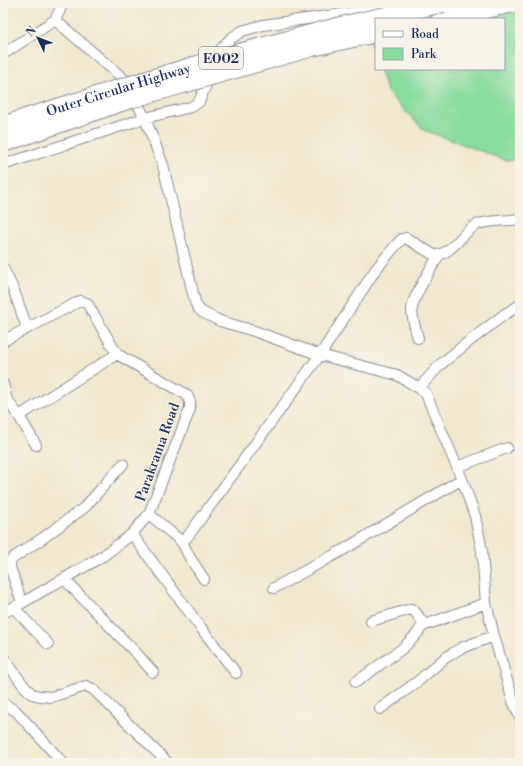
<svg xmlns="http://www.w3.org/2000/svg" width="523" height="766" font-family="'Libre Bodoni',serif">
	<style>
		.green { fill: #88dc9e; stroke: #52867e }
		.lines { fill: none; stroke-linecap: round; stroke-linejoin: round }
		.minor-casing { stroke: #868b96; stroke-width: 12 }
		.motorway-casing { stroke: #868b96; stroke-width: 20 }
		.minor { stroke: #fff; stroke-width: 10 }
		.motorway { stroke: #fff; stroke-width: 18 }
		.motorway-bridge-casing { stroke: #868b96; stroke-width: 20; stroke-linecap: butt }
		.motorway-bridge { stroke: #fff; stroke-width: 18 }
		.labels { text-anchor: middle; stroke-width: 3; stroke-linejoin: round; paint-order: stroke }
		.shield { fill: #f7f3e8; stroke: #5d6a87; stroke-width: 1 }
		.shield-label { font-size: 13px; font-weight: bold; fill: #1b2f5e }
		.street-label { font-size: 14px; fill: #1b2f5e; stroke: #f7f3e8 }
	</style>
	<rect width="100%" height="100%" fill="#f7f3e8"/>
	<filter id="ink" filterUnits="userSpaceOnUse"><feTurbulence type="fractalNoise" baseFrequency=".025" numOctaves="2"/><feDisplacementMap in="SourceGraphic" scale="8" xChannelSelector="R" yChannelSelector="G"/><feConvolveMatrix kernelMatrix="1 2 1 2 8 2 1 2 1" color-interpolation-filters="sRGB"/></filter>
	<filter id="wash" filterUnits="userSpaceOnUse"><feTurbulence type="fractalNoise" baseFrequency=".012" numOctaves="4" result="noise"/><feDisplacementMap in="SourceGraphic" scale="16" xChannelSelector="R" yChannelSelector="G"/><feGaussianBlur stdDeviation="0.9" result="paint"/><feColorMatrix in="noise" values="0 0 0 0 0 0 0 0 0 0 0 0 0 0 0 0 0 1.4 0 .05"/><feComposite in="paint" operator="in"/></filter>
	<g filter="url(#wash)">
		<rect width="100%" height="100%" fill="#f0e7ce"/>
		<path class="green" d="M 356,3 L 520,3 L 520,160 L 505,160 L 424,130 L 388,93 L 379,69 L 504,69 L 504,19 L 376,19 L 376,60 Z"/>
	</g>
	<g filter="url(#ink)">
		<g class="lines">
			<defs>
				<path id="minor" d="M 55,20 L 125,80 L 145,118 L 163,165 L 195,302 L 198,308 L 202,312 L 220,321 L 254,331 L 320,355 L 397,375 L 419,388 L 426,394 L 462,479 L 475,516 L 482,551 L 486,603 L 494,636 L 513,701 L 520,717
					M 3,54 L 55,20 L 63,3
					M 216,60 L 221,49 L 230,39 L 242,31 L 263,25 L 364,11 L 397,3
					M 3,165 L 145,118 L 191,107 L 199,102 L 210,75
					M 3,268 L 14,291 L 27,328
					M 418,338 C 416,331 412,316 412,310 C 412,297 432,267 439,255
					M 3,341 L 80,301 L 87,303 L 117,354
					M 3,384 L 7,400 L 19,416 L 36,445
					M 419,388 L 441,364 L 467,343 L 505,314 L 520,305
					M 457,467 L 507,448
					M 149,514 L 182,542 L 188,536 L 320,355 L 376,269 L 397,244 L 402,239 L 406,238 L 434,255 C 451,256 462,232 476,225 C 487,220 508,221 520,219
					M 132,534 L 201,628 L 236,673
					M 182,542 L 190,558 L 204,579
					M 64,579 L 137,654 L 153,672
					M 274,588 L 343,550 L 462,479
					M 22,603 L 10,567 L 10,562 L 13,558 L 43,538 L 85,507 L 123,464
					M 14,608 L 48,644
					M 3,613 L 22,603 L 103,556 L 132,534 L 149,514 L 190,409 L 190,402 L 187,395 L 117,354 L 19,416
					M 371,621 L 411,609 C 418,612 419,620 425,625 L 431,623 L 486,603
					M 3,657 L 23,685 L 32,694 L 40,696 L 51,697 L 86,686 L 93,689 L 168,763
					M 356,682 L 403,648 L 416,635 L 424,624
					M 3,703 L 16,711 L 63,763
					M 380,709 L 417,682 L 445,658 L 461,648 L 494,636"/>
				<path id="motorway" d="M 441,19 L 513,3"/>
			</defs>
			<use href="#minor" class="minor-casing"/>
			<use href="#motorway" class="motorway-casing"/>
			<use href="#minor" class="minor"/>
			<use href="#motorway" class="motorway"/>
			<defs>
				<g id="motorway-bridge">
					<path id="s1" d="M 3,126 L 29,117 L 124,87 L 224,57 L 341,26 L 443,3"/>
					<path d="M 3,143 L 127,100 L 312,47 L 376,33"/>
				</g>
			</defs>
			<use href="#motorway-bridge" class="motorway-bridge-casing"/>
			<use href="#motorway-bridge" class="motorway-bridge"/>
		</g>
	</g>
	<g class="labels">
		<rect class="shield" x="199" y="47" width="44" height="22" rx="3"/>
		<g class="shield-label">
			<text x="221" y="63">E002</text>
		</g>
		<g class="street-label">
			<text dy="5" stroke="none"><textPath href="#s1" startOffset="121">Outer Circular Highway</textPath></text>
			<text transform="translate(157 452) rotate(-70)" y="5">Parakrama Road</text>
		</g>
	</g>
	<rect width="523" height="766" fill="none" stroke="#f7f3e8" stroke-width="16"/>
	<rect x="375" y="18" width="130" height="52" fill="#f7f3e8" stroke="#9fa5b1"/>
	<rect x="383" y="31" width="20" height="6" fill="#ffffff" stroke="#9fa5b1"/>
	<text x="411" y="38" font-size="12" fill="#1b2f5e">Road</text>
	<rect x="383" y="48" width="20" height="12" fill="#88dc9e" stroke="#9fa5b1"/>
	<text x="411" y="58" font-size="12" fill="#1b2f5e">Park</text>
	<g transform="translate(38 38) rotate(313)" stroke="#f7f3e8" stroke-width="3" paint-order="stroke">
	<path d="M0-3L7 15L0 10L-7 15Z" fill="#1b2f5e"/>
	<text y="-6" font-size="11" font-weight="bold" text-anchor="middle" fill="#1b2f5e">N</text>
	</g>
</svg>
